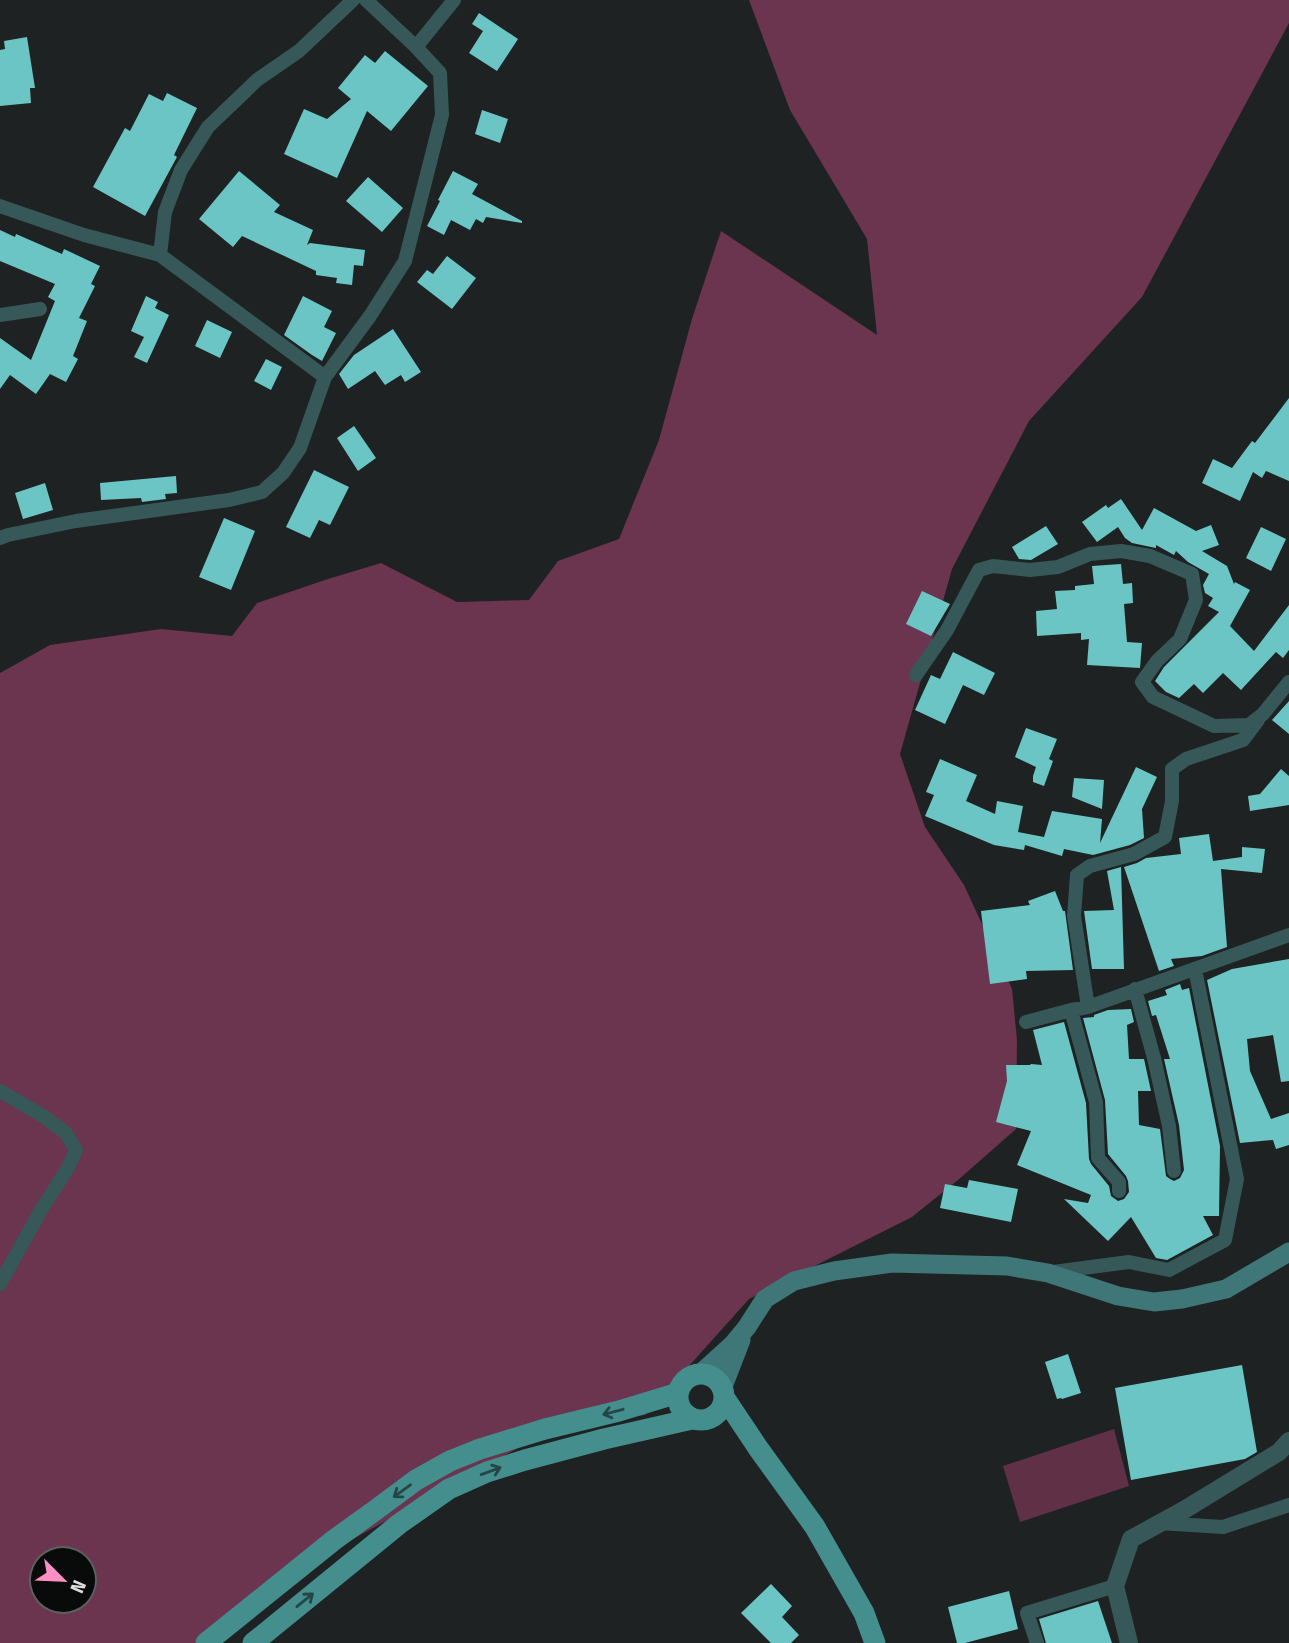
<svg xmlns="http://www.w3.org/2000/svg" width="1289" height="1643" font-family="'Fira Sans Condensed',sans-serif">
	<style>
		.green { fill: #5f3046 }
		.forest { fill: #6b344f; fill-rule: evenodd }
		.building { fill: #6bc5c5 }
		.lines { fill: none; stroke-linecap: round; stroke-linejoin: round }
		.minor { stroke: #375858; stroke-width: 14 }
		.tertiary { stroke: #375858; stroke-width: 18 }
		.secondary { stroke: #3f7677; stroke-width: 19 }
		.primary { stroke: #448e8e; stroke-width: 21 }
		.oneway { stroke: #244646 }
	</style>
	<rect width="100%" height="100%" fill="#1e2222"/>
	<path class="green" d="M 1114,1429 L 1129,1486 L 1020,1522 L 1003,1466 Z"/>
	<path class="forest" d="M 749,0 L 1289,0 L 1289,23 L 1142,297 L 1029,421 L 952,569 L 900,754 L 925,827 L 964,885 L 1012,989 L 1017,1040 L 1016,1129 L 958,1180 L 912,1217 L 749,1299 L 645,1415 L 558,1426 L 257,1592 L 208,1643 L 0,1643 L 0,673 L 50,645 L 161,629 L 232,636 L 257,603 L 328,579 L 381,563 L 457,602 L 529,600 L 558,561 L 619,539 L 659,440 L 692,319 L 721,231 L 877,335 L 867,239 L 790,110 ZM 42,1559 L 84,1559 L 84,1601 L 42,1601 Z"/>
	<path class="building" d="M 479,13 L 518,39 L 497,71 L 469,53 L 483,31 L 472,24 Z
		M 27,37 L 35,88 L 30,88 L 31,103 L 0,106 L 0,50 L 5,49 L 4,41 Z
		M 385,51 L 428,86 L 391,131 L 367,111 L 337,178 L 284,154 L 304,109 L 327,119 L 351,99 L 338,88 L 365,55 L 375,63 Z
		M 167,93 L 197,108 L 174,155 L 177,157 L 145,216 L 93,187 L 125,128 L 130,131 L 149,94 L 163,101 Z
		M 482,110 L 508,119 L 500,143 L 475,134 Z
		M 239,171 L 280,205 L 274,212 L 313,230 L 307,245 L 310,243 L 365,250 L 363,266 L 354,265 L 352,285 L 336,283 L 337,278 L 316,275 L 316,271 L 242,236 L 233,247 L 199,219 Z
		M 453,171 L 478,184 L 472,194 L 522,221 L 522,223 L 486,217 L 483,223 L 476,219 L 470,230 L 451,220 L 444,235 L 427,226 L 440,201 L 438,200 Z
		M 368,177 L 403,208 L 382,232 L 346,201 Z
		M 0,230 L 15,237 L 16,234 L 62,254 L 64,249 L 100,266 L 91,284 L 95,286 L 79,318 L 87,321 L 73,356 L 78,359 L 66,382 L 50,374 L 36,394 L 10,375 L 0,389 L 0,338 L 31,360 L 55,301 L 48,297 L 55,284 L 0,261 Z
		M 447,256 L 476,278 L 452,309 L 417,282 L 427,270 L 433,274 Z
		M 146,296 L 158,302 L 155,308 L 169,315 L 147,363 L 134,357 L 144,337 L 131,331 Z
		M 303,296 L 332,311 L 324,327 L 336,333 L 322,361 L 312,355 L 284,335 Z
		M 207,320 L 232,332 L 220,358 L 195,346 Z
		M 393,329 L 421,372 L 405,382 L 401,375 L 385,385 L 375,371 L 348,389 L 339,374 L 354,355 Z
		M 266,359 L 282,367 L 271,390 L 254,381 Z
		M 1289,398 L 1289,481 L 1266,471 L 1262,478 L 1253,472 L 1240,501 L 1202,483 L 1213,459 L 1232,468 L 1252,441 L 1255,443 Z
		M 354,426 L 376,458 L 358,471 L 337,438 Z
		M 314,470 L 349,487 L 330,525 L 319,520 L 310,538 L 286,527 Z
		M 176,476 L 177,493 L 165,494 L 166,499 L 142,502 L 141,498 L 101,500 L 100,483 Z
		M 45,483 L 53,510 L 23,519 L 15,493 Z
		M 1121,499 L 1142,530 L 1154,508 L 1196,531 L 1211,525 L 1219,545 L 1202,551 L 1227,566 L 1234,584 L 1235,582 L 1250,590 L 1230,626 L 1254,651 L 1289,605 L 1289,650 L 1283,658 L 1276,652 L 1241,690 L 1223,673 L 1203,693 L 1194,684 L 1179,698 L 1166,692 L 1155,681 L 1164,667 L 1219,612 L 1208,606 L 1213,598 L 1205,593 L 1203,585 L 1209,574 L 1188,562 L 1176,551 L 1174,555 L 1156,545 L 1156,548 L 1132,543 L 1125,538 L 1118,527 L 1097,542 L 1082,522 L 1106,505 L 1108,508 Z
		M 224,518 L 255,531 L 231,590 L 199,577 Z
		M 1046,526 L 1058,544 L 1031,560 L 1019,559 L 1012,547 Z
		M 1261,527 L 1286,539 L 1271,571 L 1246,558 Z
		M 1121,564 L 1123,584 L 1132,583 L 1133,603 L 1124,604 L 1127,642 L 1142,643 L 1140,668 L 1087,665 L 1089,639 L 1081,640 L 1081,633 L 1037,636 L 1036,611 L 1057,609 L 1055,591 L 1075,590 L 1075,586 L 1094,584 L 1092,566 Z
		M 922,591 L 950,604 L 931,636 L 906,624 Z
		M 953,652 L 995,673 L 984,695 L 963,685 L 945,724 L 915,710 L 931,675 L 940,679 Z
		M 1289,701 L 1289,734 L 1272,720 Z
		M 1026,728 L 1057,739 L 1049,759 L 1053,761 L 1044,786 L 1033,782 L 1033,776 L 1036,767 L 1015,757 Z
		M 940,759 L 977,775 L 966,801 L 995,814 L 997,801 L 1023,806 L 1018,832 L 1044,837 L 1052,811 L 1102,819 L 1100,843 L 1136,767 L 1157,777 L 1142,809 L 1144,838 L 1130,845 L 1093,855 L 1064,849 L 1062,856 L 1025,845 L 1024,850 L 994,845 L 925,816 L 934,795 L 926,792 Z
		M 1281,769 L 1289,776 L 1289,805 L 1250,811 L 1248,796 L 1260,794 Z
		M 1074,778 L 1104,780 L 1102,809 L 1072,797 Z
		M 1209,834 L 1213,861 L 1242,857 L 1242,847 L 1265,849 L 1262,873 L 1221,869 L 1227,947 L 1202,956 L 1171,959 L 1174,966 L 1159,971 L 1124,867 L 1137,863 L 1146,858 L 1181,854 L 1179,838 Z
		M 1121,867 L 1124,969 L 1092,969 L 1084,911 L 1114,910 L 1107,871 Z
		M 1055,891 L 1063,911 L 1065,911 L 1073,970 L 1026,971 L 1027,979 L 990,984 L 981,911 L 1030,905 L 1028,901 Z
		M 1289,959 L 1289,1081 L 1281,1082 L 1273,1035 L 1247,1039 L 1250,1071 L 1271,1119 L 1289,1113 L 1289,1145 L 1276,1149 L 1273,1140 L 1240,1143 L 1207,980 L 1232,969 Z
		M 1180,984 L 1182,990 L 1189,988 L 1220,1146 L 1219,1216 L 1203,1216 L 1213,1235 L 1167,1260 L 1156,1258 L 1131,1217 L 1108,1241 L 1064,1199 L 1088,1203 L 1091,1195 L 1017,1165 L 1031,1131 L 996,1122 L 1007,1081 L 1006,1065 L 1030,1065 L 1031,1064 L 1042,1065 L 1033,1030 L 1064,1022 L 1086,1103 L 1089,1159 L 1091,1164 L 1109,1186 L 1111,1196 L 1118,1201 L 1124,1199 L 1129,1192 L 1128,1181 L 1126,1176 L 1108,1154 L 1105,1100 L 1083,1018 L 1094,1017 L 1094,1015 L 1108,1010 L 1131,1009 L 1134,1022 L 1127,1025 L 1129,1059 L 1144,1059 L 1151,1091 L 1138,1091 L 1139,1125 L 1160,1129 L 1166,1176 L 1170,1179 L 1174,1181 L 1180,1178 L 1184,1170 L 1179,1125 L 1164,1059 L 1170,1059 L 1156,1015 L 1152,1016 L 1148,1001 L 1167,995 L 1165,990 Z
		M 969,1180 L 1018,1189 L 1011,1222 L 940,1208 L 945,1184 L 967,1188 Z
		M 1068,1354 L 1081,1393 L 1062,1399 L 1061,1398 L 1057,1399 L 1045,1362 Z
		M 1242,1365 L 1257,1452 L 1245,1459 L 1131,1480 L 1115,1388 Z
		M 771,1584 L 792,1606 L 782,1617 L 799,1635 L 791,1643 L 771,1643 L 741,1613 Z
		M 1009,1591 L 1018,1629 L 965,1643 L 957,1643 L 948,1607 Z
		M 1098,1601 L 1112,1643 L 1046,1643 L 1039,1619 Z"/>
	<g class="lines">
		<path class="minor" d="M 416,47 L 454,0
			M 0,206 L 84,235 L 160,255 L 325,377
			M 160,255 L 165,212 L 181,170 L 208,127 L 257,80 L 299,51 L 353,0
			M 0,315 L 40,309
			M 0,538 L 8,535 L 76,521 L 229,500 L 262,492 L 283,473 L 300,448 L 325,377 L 370,316 L 405,261 L 442,115 L 440,73 L 416,47 L 366,0
			M 916,675 L 947,630 L 979,570 L 993,566 L 1030,570 L 1058,567 L 1090,554 L 1121,551 L 1150,556 L 1192,574 L 1196,600 L 1180,639 L 1157,661 L 1142,682 L 1153,697 L 1214,726 L 1249,725 L 1263,714 L 1289,682
			M 1135,989 L 1154,1058 L 1169,1126 L 1174,1171
			M 1088,1007 L 1074,916 L 1077,875 L 1090,866 L 1134,854 L 1165,837 L 1172,801 L 1172,769 L 1186,759 L 1243,740 L 1258,720
			M 1071,1010 L 1096,1102 L 1098,1158 L 1119,1182 L 1119,1191
			M 1026,1022 L 1071,1010 L 1088,1007 L 1289,935
			M 0,1091 L 43,1116 L 66,1133 L 76,1150 L 68,1168 L 41,1210 L 0,1284
			M 1053,1272 L 1129,1262 L 1169,1270 L 1225,1240 L 1237,1179 L 1195,969
			M 1159,1523 L 1223,1527 L 1289,1505
			M 1037,1643 L 1027,1613 L 1115,1586"/>
		<path class="tertiary" d="M 1129,1643 L 1115,1586 L 1131,1539 L 1184,1510 L 1279,1452 L 1289,1441"/>
		<path class="secondary" d="M 700,1374 L 733,1344 L 747,1327 L 765,1299 L 794,1281 L 834,1271 L 892,1263 L 1007,1266 L 1048,1273 L 1118,1296 L 1154,1302 L 1182,1299 L 1226,1289 L 1289,1252
			M 722,1389 L 741,1340"/>
		<path class="primary" d="M678 1397a23 23 0 1 1 46 0a23 23 0 1 1-46 0Z
			M 724,1397 L 758,1448 L 815,1527 L 864,1613 L 875,1643
			M 206,1643 L 334,1540 L 377,1509 L 416,1480 L 450,1461 L 480,1449 L 545,1429 L 619,1411 L 678,1393
			M 253,1643 L 399,1524 L 449,1489 L 487,1472 L 525,1460 L 604,1439 L 692,1419"/>
	</g>
	<defs><path id="oneway-shaft" d="M-6 0H5M1.5-3L5.5 0L1.5 3" fill="none" stroke-width="1.6" stroke-linecap="round" stroke-linejoin="round" transform="scale(1.75)"/></defs>
	<g class="oneway">
		<use href="#oneway-shaft" transform="translate(613 1412) rotate(165)"/>
		<use href="#oneway-shaft" transform="translate(491 1471) rotate(-20)"/>
		<use href="#oneway-shaft" transform="translate(402 1491) rotate(144)"/>
		<use href="#oneway-shaft" transform="translate(305 1600) rotate(-39)"/>
	</g>
	<g transform="translate(63 1580) rotate(114)"><circle r="33" fill="#090b0b" stroke="#5d6060" stroke-width="2"/>
	<path d="M0-5L12 26L0 18L-12 26Z" fill="#fc8fc3"/>
	<text y="-10" font-size="19" font-weight="bold" text-anchor="middle" fill="#dcdfdf">N</text>
	</g>
</svg>
